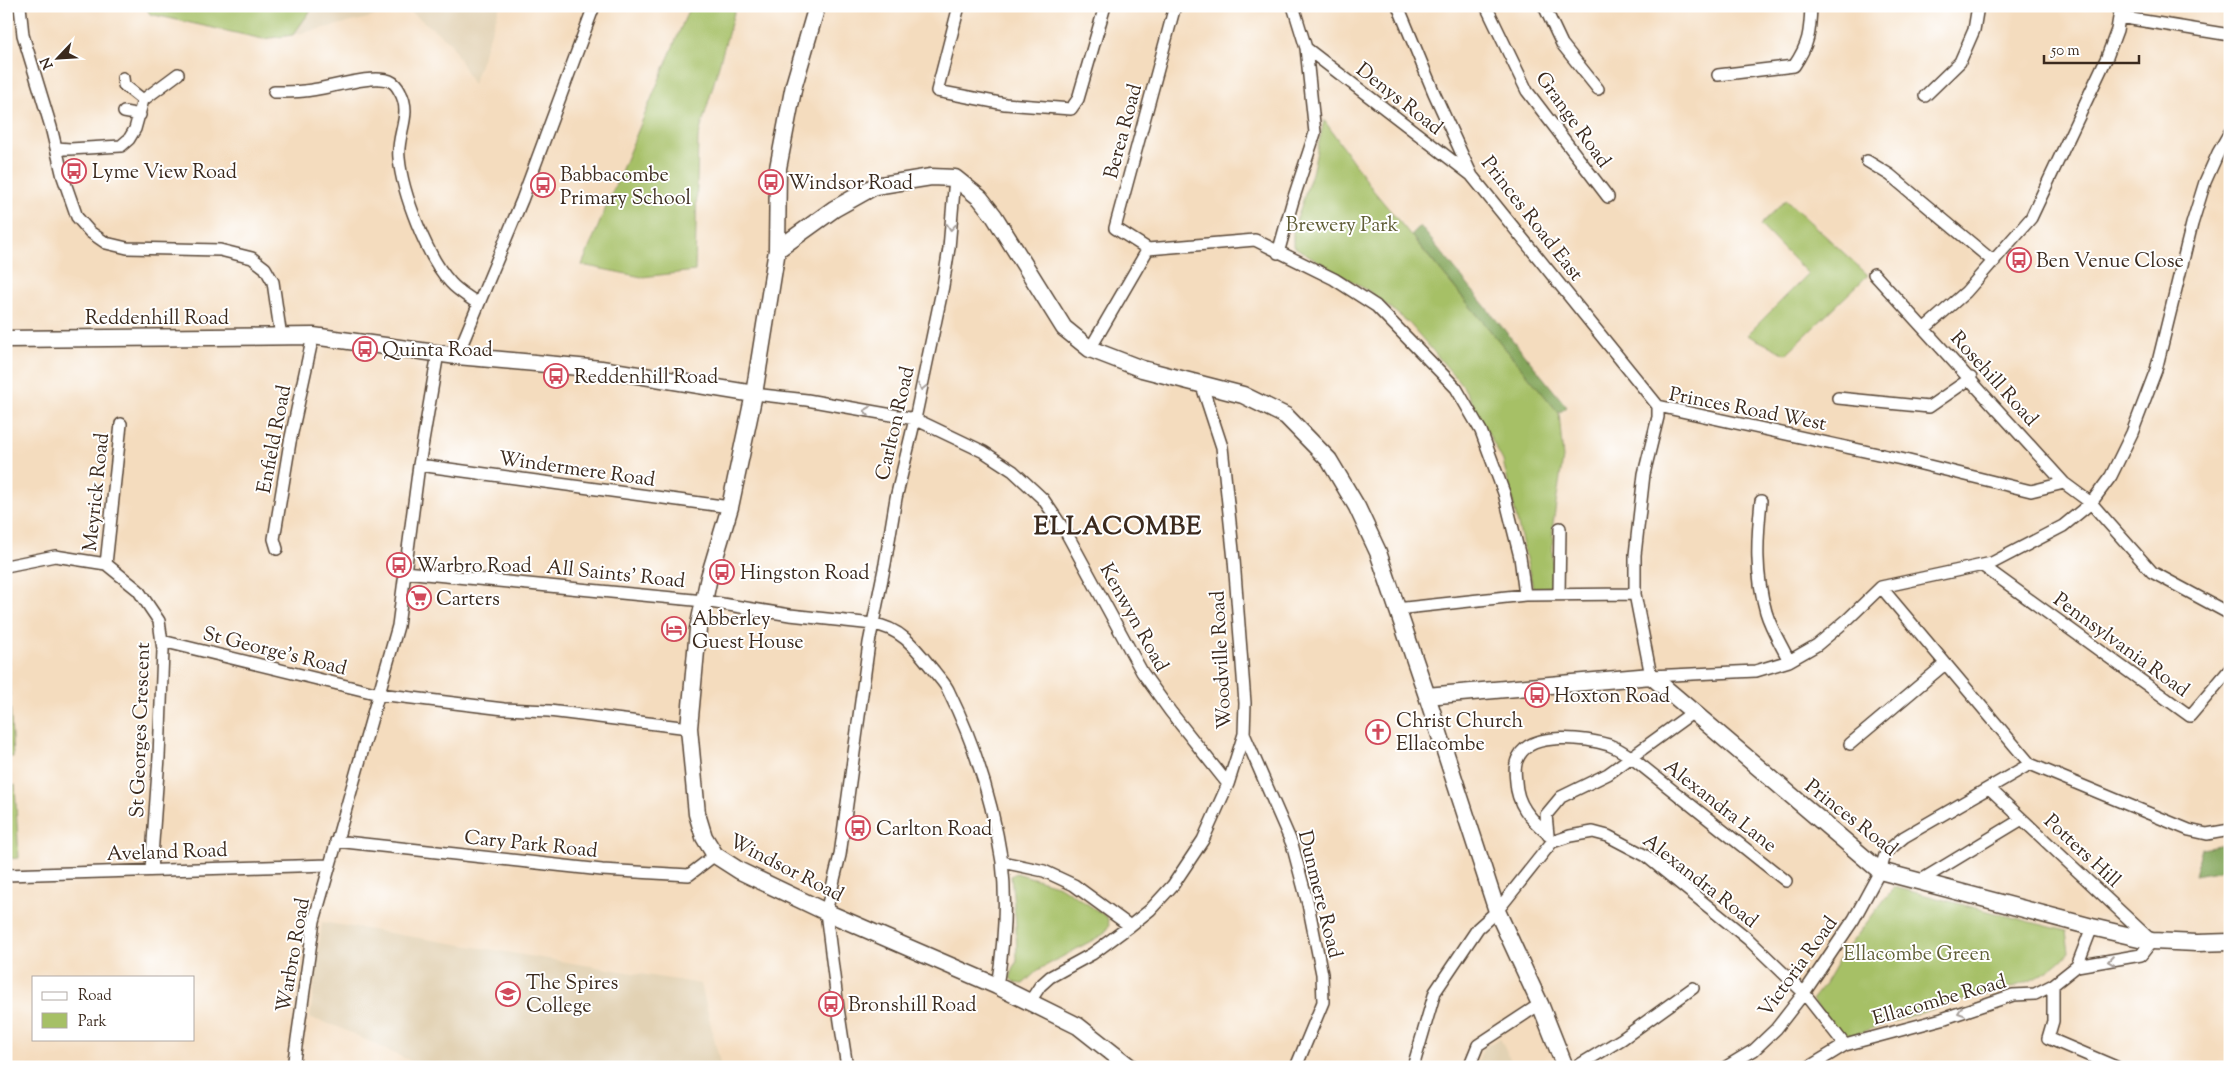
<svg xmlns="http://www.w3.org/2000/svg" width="2236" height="1073" font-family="'Sorts Mill Goudy',serif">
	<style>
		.built { fill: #e2d2b4 }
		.green { fill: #a6c066; stroke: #707542 }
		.forest { fill: #84a65b; stroke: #60683c }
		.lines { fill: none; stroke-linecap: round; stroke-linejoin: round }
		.street-casing { stroke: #574536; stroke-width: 14 }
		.secondary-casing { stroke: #574536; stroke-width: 19 }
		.street { stroke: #fff; stroke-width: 11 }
		.secondary { stroke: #fff; stroke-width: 16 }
		.oneway { stroke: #a79f9a }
		.labels { text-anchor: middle; stroke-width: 4; stroke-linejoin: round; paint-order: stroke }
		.street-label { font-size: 20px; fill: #3b2a1e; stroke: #fff }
		.poi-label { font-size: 20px; fill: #3b2a1e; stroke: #fff; text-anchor: start }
		.park-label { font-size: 20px; fill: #605e37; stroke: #fff }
		.district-label { font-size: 25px; font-weight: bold; letter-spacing: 1px; fill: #3b2a1e; stroke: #fff }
	</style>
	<rect width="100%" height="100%" fill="#fff"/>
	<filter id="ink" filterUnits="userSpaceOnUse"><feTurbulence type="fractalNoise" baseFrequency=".02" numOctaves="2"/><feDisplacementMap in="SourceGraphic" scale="10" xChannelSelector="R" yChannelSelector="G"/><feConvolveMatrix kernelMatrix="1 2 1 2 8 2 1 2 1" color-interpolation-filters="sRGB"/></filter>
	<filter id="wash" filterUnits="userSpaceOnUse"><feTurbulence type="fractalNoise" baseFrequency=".0096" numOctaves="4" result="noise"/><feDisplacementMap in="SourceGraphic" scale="20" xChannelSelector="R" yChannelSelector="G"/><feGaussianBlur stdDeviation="1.12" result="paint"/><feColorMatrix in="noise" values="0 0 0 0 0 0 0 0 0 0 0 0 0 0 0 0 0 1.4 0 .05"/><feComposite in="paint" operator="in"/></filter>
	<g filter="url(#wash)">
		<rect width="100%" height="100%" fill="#f4dcbe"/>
		<path class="built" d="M 314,6 L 395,6 L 369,18 L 293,35 Z
			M 403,6 L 500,6 L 473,85 L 450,42 Z
			M 322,922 L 701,984 L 721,1067 L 430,1067 L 417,1064 L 338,1027 L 310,1018 Z
			M 1500,1038 L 1514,1067 L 1476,1067 L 1483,1048 Z"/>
		<path class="green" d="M 145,6 L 314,6 L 293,35 L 263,39 L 150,14 Z
			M 690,6 L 736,6 L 698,138 L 695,271 L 642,277 L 582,265 Z
			M 1324,120 L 1373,190 L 1559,413 L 1563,458 L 1553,524 L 1552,587 L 1533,588 L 1503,461 L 1463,386 L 1409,323 L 1370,292 L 1293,246 L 1293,231 L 1312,173 Z
			M 1786,200 L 1868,275 L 1786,354 L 1747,335 L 1808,274 L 1760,225 Z
			M 6,626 L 13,757 L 6,757 Z
			M 6,785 L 15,785 L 19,858 L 6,859 Z
			M 1016,873 L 1060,886 L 1107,917 L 1109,925 L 1104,934 L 1038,970 L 1023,984 L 1015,983 L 1010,978 L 1017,960 L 1016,924 L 1011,876 Z
			M 1894,887 L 2066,931 L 2069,952 C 2041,987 1987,993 1947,1005 C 1912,1015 1878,1027 1844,1038 L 1812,1000 L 1824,985 L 1839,959 Z"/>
		<path class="forest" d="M 1420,226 L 1567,407 L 1559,413 L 1411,235 Z
			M 2230,843 L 2230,869 L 2195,875 L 2202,848 Z"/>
	</g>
	<g filter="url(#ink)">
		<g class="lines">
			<defs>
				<path id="street" d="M 20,6 L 23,35 L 51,127 L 63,177 L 77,217 L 90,232 L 106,243 L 127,248 L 220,250 L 252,258 L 265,268 L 273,282 L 281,337
					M 959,6 L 937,91 L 1005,104 L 1071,109 L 1078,99 L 1105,6
					M 1398,6 L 1434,93 L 1472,176 L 1658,406
					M 1486,6 L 1527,91 L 1608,197
					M 1544,6 L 1562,44 L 1598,89
					M 2119,17 L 2230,35
					M 1306,48 L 1471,175
					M 1718,75 L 1794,66 C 1809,44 1810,33 1811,6
					M 123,78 L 124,85 L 143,100
					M 274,92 C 284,92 294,92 304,91 C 324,90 372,73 390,81 C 395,83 398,88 400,92 C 413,114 396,135 399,158 C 402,192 427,258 451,283 C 458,291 469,297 478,304
					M 1925,96 L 1960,62 L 1974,30 L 1978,6
					M 124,112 L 140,115
					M 57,148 L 70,149 L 121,146 L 129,139 L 135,129 L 143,100 L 178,74
					M 1867,161 L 1890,175 L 1994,262
					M 1148,249 L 1115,228 L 1175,6
					M 1278,253 L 1293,200 L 1315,133 L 1306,48 L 1293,6
					M 1874,274 L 2064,483 L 2091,503 L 2152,572 L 2230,614
					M 1925,328 L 1966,292 L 2031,218 L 2107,57 L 2117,30 L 2121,6
					M 1090,349 L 1148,249 L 1255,240 L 1334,279 L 1376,306 L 1456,388 L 1481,431 L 1504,493 L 1520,557 L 1525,595 L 1396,609
					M 457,356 L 522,200 L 594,6
					M 754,394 L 807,400 L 915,419 L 984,452 L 1013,471 L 1043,499 L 1067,534 L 1142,672 L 1170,711 L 1228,784
					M 1838,398 L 1929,407 L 1971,378
					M 419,465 L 730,507
					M 2064,483 L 2031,491 L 1901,459 L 1658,406 L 1658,417 L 1644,474 L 1635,555 L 1635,594 L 1651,676 L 1756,671 L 1789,661 L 1817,645 L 1848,619 L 1881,587 L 1992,563 L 2063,526 L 2091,503 L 2111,476 L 2132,433 L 2156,370 L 2192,224 L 2205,182 L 2218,153 L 2230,132
					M 1761,501 C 1757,539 1755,574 1766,612 C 1771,629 1782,646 1789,661
					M 277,549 L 274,539 L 290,442 L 313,336
					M 106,564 L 121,424
					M 6,566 L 55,556 L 106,564 L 138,590 L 159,621 L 163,650 L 159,757 L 151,870
					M 1983,566 L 2190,716 L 2230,669
					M 404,572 L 704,601 L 790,615 L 873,624 C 902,628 917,650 934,671 C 939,678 946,684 949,692 C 975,745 993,804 1002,862 C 1007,903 1004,945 997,986
					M 1881,587 L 2030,764 L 2189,830 L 2207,834 L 2230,830
					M 1559,594 L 1560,528
					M 1525,595 L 1635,594
					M 162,641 L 379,694 L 504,709 L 549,711 L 689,728
					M 1244,734 L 1292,844 L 1308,904 L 1322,974 L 1323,1002 L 1296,1067
					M 1850,744 L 1945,664
					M 1546,832 C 1530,819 1517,804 1516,782 C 1515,772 1514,764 1519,756 C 1532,731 1586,738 1609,745 C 1617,748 1625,753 1632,758 L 1786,881
					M 1548,835 L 1546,815 L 1561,797 L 1608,774 L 1692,713
					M 336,841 L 602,870 L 689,875 L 715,855
					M 1002,862 L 1044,871 L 1074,885 L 1130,926
					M 6,875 L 329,865
					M 1918,882 L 2022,819
					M 2077,966 L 2092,927
					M 2053,985 L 2053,1021 L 2048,1038 L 2116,1067
					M 1029,1003 L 1040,986 L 1050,977 L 1092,954 L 1130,926 L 1150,910 L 1173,885 L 1203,840 L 1228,784 L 1244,734 L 1245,703 L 1234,560 L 1222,447 L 1201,383
					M 293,1067 L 314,921 L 398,626 L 419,465 L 438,353
					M 847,1067 L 838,1008 L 826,912 L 840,855 L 869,643 L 885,564 L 896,498 L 915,419 L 943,286 L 949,248 L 955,178
					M 1413,1067 L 1435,992 L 1478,928 L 1497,911 L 1552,842 L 1570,836 L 1593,832 L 1608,836 L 1646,856 L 1748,939 L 1804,993 L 1845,1045
					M 1469,1067 L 1478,1045 L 1540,1004
					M 1576,1067 L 1622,1039 L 1693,988
					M 1726,1067 L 1754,1050 L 1776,1029 L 1804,993 L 1854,919 L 1880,871 L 1886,852 L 1904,837 L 2030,764
					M 1809,1067 L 1845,1045 L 1942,1019 L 2013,995 L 2035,994 L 2053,985 L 2077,966 L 2141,955 L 2152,941 L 1989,788"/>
				<path id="secondary" d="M 817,6 L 794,85 L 778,168 L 777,250 L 754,394 L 730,507 L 709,577 L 698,629 L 689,728 L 697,814 L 704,837 L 715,855 L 740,871 L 826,912 L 997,986 L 1078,1026 L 1130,1067
					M 777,250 L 834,209 L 875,186 L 931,177 L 955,178 L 980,198 L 994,216 L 1064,328 L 1090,349 L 1142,369 L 1243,395 L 1286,416 L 1329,460 L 1357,507 L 1378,552 L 1427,696 L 1497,911 L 1540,1004 L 1565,1067
					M 6,339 L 313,336 L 457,356 L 601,369 L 754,394
					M 1427,696 L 1651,676 L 1880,871 L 2092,927 L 2152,941 L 2197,943 L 2230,942"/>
			</defs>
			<use href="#street" class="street-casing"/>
			<use href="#secondary" class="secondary-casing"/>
			<use href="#street" class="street"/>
			<use href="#secondary" class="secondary"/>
		</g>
		<defs><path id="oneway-chevron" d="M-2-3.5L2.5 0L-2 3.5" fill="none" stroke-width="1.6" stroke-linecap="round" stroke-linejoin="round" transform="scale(1.25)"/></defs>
		<g class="oneway">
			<use href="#oneway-chevron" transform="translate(951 227) rotate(95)"/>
			<use href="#oneway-chevron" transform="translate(922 387) rotate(102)"/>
			<use href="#oneway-chevron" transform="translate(867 411) rotate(-171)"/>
			<use href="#oneway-chevron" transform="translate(2111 961) rotate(172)"/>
			<use href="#oneway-chevron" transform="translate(1961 1012) rotate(161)"/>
		</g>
	</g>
	<defs>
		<symbol id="bus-ring" viewBox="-11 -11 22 22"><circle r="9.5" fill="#fff" stroke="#d1495b" stroke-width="1.5"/><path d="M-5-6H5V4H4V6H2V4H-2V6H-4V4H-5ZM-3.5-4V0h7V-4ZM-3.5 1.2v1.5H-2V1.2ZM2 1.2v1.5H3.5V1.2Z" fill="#d1495b"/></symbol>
		<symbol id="supermarket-ring" viewBox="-11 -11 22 22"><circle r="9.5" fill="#fff" stroke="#d1495b" stroke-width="1.5"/><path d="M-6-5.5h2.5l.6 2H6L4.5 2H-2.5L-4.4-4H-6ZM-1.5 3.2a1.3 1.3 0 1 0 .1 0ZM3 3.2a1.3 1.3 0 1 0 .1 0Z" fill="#d1495b"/></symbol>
		<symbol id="hotel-ring" viewBox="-11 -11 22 22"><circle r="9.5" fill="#fff" stroke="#d1495b" stroke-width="1.5"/><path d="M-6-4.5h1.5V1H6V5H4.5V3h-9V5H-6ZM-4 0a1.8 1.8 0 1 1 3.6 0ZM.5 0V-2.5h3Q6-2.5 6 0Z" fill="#d1495b"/></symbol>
		<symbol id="church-ring" viewBox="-11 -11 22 22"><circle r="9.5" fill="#fff" stroke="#d1495b" stroke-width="1.5"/><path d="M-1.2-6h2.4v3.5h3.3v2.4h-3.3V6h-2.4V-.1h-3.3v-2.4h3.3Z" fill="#d1495b"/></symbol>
		<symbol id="school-ring" viewBox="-11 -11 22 22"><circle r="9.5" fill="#fff" stroke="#d1495b" stroke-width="1.5"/><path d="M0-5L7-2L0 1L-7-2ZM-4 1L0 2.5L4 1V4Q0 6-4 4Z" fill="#d1495b"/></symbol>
	</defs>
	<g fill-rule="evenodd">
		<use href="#bus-ring" x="60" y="157" width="28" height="28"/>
		<use href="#bus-ring" x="757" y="168" width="28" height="28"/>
		<use href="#bus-ring" x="529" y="171" width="28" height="28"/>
		<use href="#bus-ring" x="2005" y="246" width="28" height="28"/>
		<use href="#bus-ring" x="351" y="335" width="28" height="28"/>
		<use href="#bus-ring" x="542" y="362" width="28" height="28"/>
		<use href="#bus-ring" x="385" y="551" width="28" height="28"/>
		<use href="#bus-ring" x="708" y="558" width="28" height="28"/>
		<use href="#supermarket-ring" x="405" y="584" width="28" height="28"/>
		<use href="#hotel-ring" x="660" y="615" width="28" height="28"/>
		<use href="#bus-ring" x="1523" y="681" width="28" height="28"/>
		<use href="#church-ring" x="1364" y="718" width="28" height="28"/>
		<use href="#bus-ring" x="844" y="814" width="28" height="28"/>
		<use href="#school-ring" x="494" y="980" width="28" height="28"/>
		<use href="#bus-ring" x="817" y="990" width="28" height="28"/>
	</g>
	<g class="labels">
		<g class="street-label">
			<text transform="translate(1400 98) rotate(38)" y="7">Denys Road</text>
			<text transform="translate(1574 119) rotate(54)" y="7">Grange Road</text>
			<text transform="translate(1122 131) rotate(-75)" y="7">Berea Road</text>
			<text transform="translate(1533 218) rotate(52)" y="7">Princes Road East</text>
			<text x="157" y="324">Reddenhill Road</text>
			<text transform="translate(1995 378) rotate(48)" y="7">Rosehill Road</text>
			<text transform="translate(1748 408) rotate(11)" y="7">Princes Road West</text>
			<text transform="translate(894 423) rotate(-77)" y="7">Carlton Road</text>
			<text transform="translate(273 439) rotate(-79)" y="7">Enfield Road</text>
			<text transform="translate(577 468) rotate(8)" y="7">Windermere Road</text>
			<text transform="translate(95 492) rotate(-84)" y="7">Meyrick Road</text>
			<text transform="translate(616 573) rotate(6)" y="7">All Saints' Road</text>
			<text transform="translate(1135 617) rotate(61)" y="7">Kenwyn Road</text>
			<text transform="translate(2122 644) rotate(36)" y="7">Pennsylvania Road</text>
			<text transform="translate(275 650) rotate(14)" y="7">St George's Road</text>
			<text transform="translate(1220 660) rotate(-93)" y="7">Woodville Road</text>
			<text transform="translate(139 730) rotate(-88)" y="7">St Georges Crescent</text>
			<text transform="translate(1721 805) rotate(38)" y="7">Alexandra Lane</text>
			<text transform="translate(1852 817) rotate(38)" y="7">Princes Road</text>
			<text transform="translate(531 843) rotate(6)" y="7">Cary Park Road</text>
			<text transform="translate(2083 850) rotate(43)" y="7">Potters Hill</text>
			<text transform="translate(167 851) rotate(-2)" y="7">Aveland Road</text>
			<text transform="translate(787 867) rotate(27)" y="7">Windsor Road</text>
			<text transform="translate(1701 880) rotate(38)" y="7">Alexandra Road</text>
			<text transform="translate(1321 894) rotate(76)" y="7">Dunmere Road</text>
			<text transform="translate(292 955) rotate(-80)" y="7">Warbro Road</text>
			<text transform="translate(1797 966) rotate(-54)" y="7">Victoria Road</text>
			<text transform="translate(1939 999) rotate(-16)" y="7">Ellacombe Road</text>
		</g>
		<g class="poi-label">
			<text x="92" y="178">Lyme View Road</text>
			<text x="560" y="181">Babbacombe<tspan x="560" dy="23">Primary School</tspan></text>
			<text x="788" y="189">Windsor Road</text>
			<text x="2036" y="267">Ben Venue Close</text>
			<text x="382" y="356">Quinta Road</text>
			<text x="574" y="383">Reddenhill Road</text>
			<text x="416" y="572">Warbro Road</text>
			<text x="740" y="579">Hingston Road</text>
			<text x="436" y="605">Carters</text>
			<text x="692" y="625">Abberley<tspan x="692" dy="23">Guest House</tspan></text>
			<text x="1554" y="702">Hoxton Road</text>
			<text x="1396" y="727">Christ Church<tspan x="1396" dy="23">Ellacombe</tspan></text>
			<text x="876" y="835">Carlton Road</text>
			<text x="526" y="989">The Spires<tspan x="526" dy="23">College</tspan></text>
			<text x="848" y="1011">Bronshill Road</text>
		</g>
		<g class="park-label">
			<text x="1342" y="231">Brewery Park</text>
			<text x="1917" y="960">Ellacombe Green</text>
		</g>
		<g class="district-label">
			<text x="1118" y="534">ELLACOMBE</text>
		</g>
	</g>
	<rect width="2236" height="1073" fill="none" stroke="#fff" stroke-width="25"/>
	<rect x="32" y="976" width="162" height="65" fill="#ffffff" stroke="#b1aaa5"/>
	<rect x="42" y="992" width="25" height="8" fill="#ffffff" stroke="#b1aaa5"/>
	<text x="78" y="1000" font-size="15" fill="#3b2a1e">Road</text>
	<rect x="42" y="1013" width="25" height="15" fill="#a6c066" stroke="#b1aaa5"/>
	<text x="78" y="1026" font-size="15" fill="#3b2a1e">Park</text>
	<g transform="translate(58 58) rotate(245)" stroke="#ffffff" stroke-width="4" paint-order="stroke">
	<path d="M0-4L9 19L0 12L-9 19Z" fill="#3b2a1e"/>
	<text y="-8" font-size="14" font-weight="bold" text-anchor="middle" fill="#3b2a1e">N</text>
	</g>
	<path d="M2044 55v8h95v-8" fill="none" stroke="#3b2a1e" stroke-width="2.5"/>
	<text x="2051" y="55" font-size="15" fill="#3b2a1e" stroke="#ffffff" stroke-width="4" paint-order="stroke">50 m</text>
</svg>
